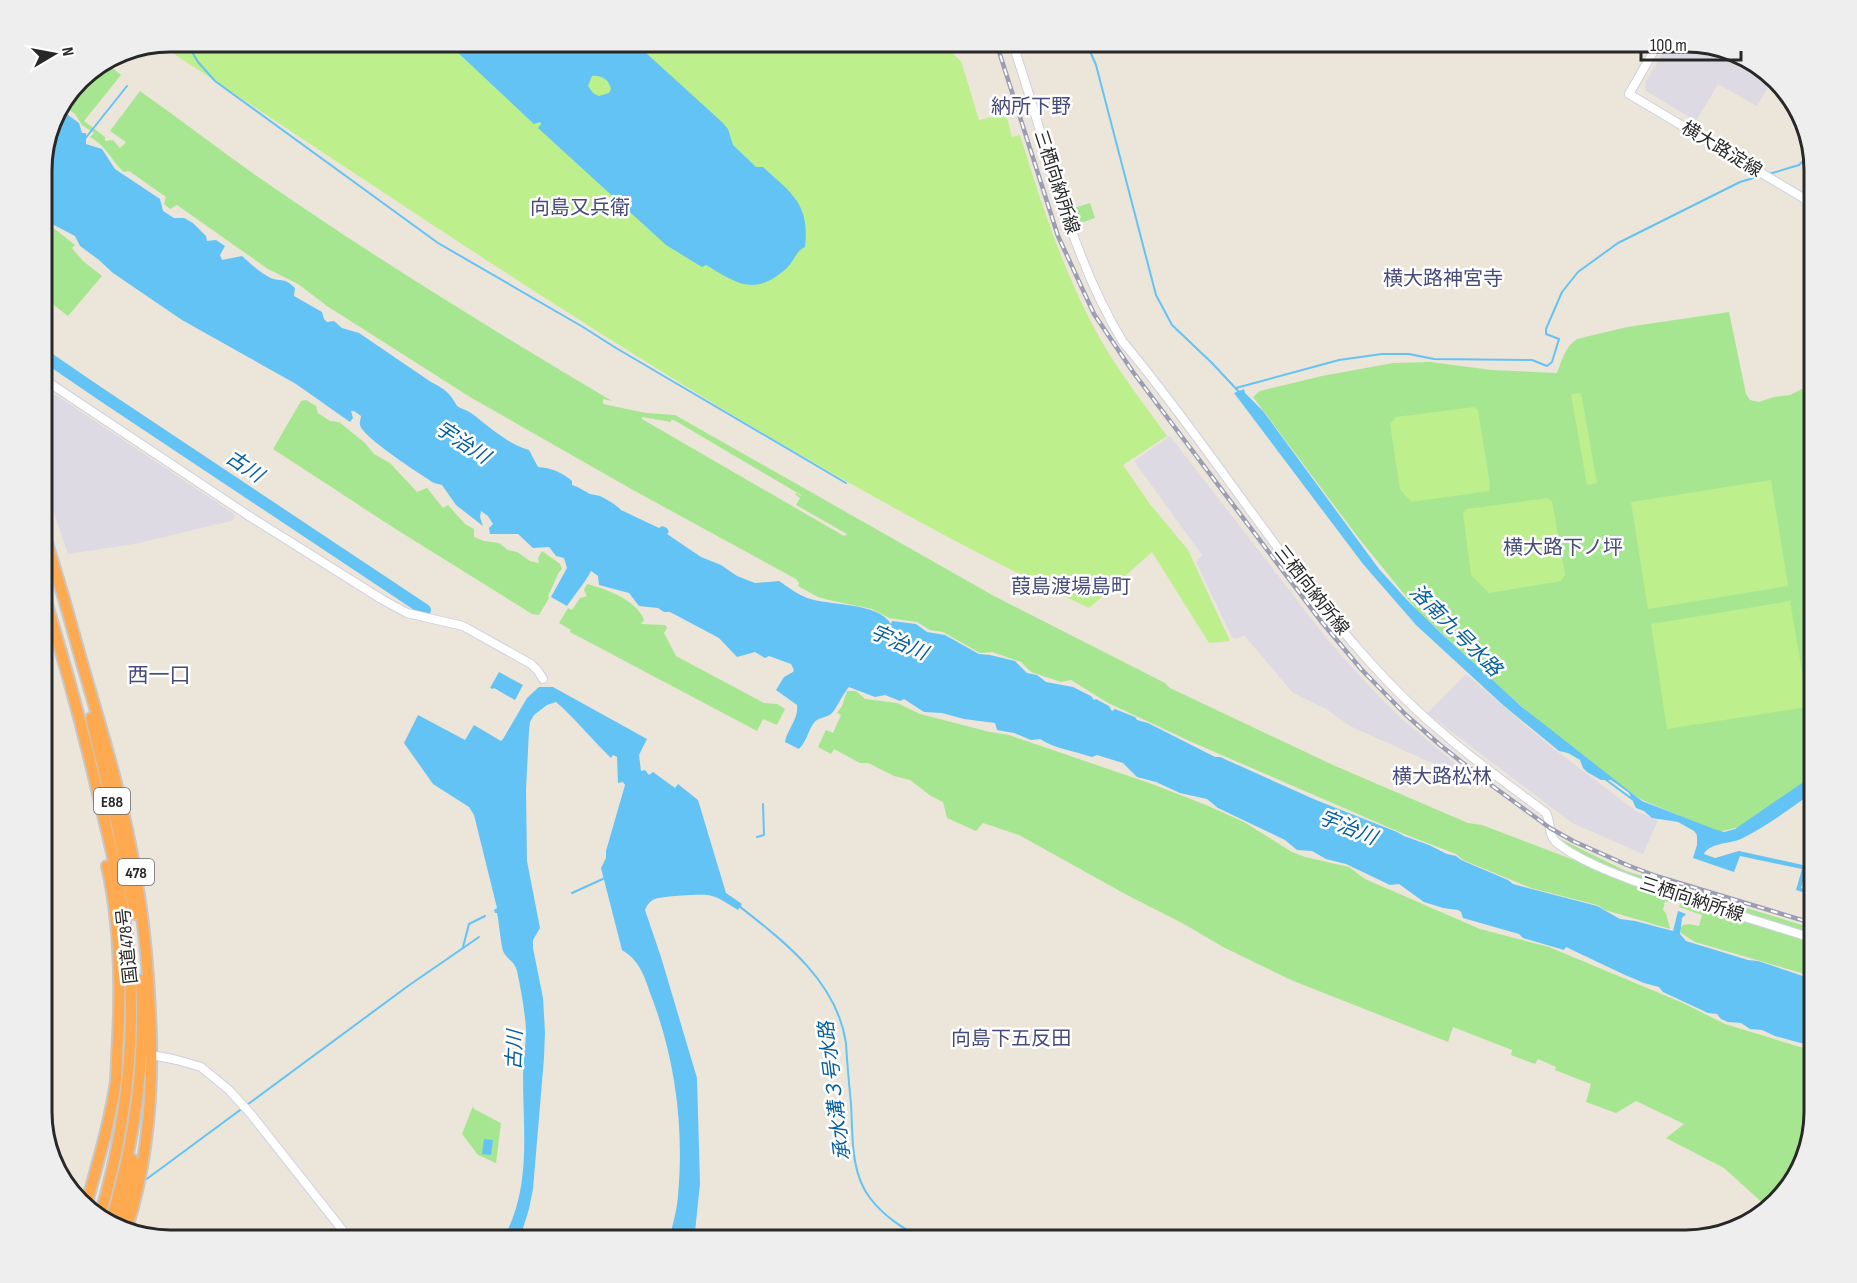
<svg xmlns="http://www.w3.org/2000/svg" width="1857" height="1283" font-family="'Sofia Sans Condensed','Noto Sans JP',sans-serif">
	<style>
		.industrial { fill: #dddae3 }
		.green { fill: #a7e691; fill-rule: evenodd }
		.pitch { fill: #bdef8c }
		.water { fill: #64c3f5; fill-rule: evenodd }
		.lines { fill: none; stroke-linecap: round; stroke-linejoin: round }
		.stream { stroke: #64c3f5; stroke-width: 2 }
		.river { stroke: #64c3f5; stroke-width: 12 }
		.secondary-casing { stroke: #ced0e3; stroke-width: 10 }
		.highway-casing { stroke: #c7c7c7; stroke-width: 14 }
		.secondary { stroke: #fff; stroke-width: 8 }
		.highway { stroke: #ffaa50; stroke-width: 10 }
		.rail-casing { stroke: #9b9db4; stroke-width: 4.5 }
		.rail { stroke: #fff; stroke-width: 2; stroke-dasharray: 7; stroke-linecap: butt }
		.labels { text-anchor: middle; stroke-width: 5; stroke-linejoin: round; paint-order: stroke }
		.shield { fill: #fff; stroke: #686868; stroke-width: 1.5 }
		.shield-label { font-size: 16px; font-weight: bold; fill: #282828 }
		.street-label { font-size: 18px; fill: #282828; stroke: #fff }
		.neighbourhood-label { font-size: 20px; fill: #464b7b; stroke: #fff }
		.water-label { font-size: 20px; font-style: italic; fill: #055e9f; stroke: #fff }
		.quarter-label { font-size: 21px; fill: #464b7b; stroke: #fff }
		.rim { fill: none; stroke: #282828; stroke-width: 3 }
	</style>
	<rect width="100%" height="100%" fill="#ece5d9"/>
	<path class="industrial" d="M 1669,42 L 1687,42 L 1758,64 L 1772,80 L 1757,106 L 1718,84 L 1696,121 L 1646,91 L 1645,83 Z
		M 42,386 L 234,514 L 234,518 L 231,521 L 134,544 L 68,554 L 51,504 L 42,485 Z
		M 1170,436 L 1331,644 L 1373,690 L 1403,720 L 1467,773 L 1463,777 L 1350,726 L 1326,709 L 1293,693 L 1244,635 L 1237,639 L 1232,637 L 1196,562 L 1202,555 L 1134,461 Z
		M 1815,470 L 1815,526 L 1808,471 Z
		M 1466,674 L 1550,746 L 1636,811 L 1658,820 L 1643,854 L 1572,823 L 1427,713 Z"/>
	<path class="green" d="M 105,62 L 121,75 L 84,121 L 105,137 L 105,141 L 113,140 L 120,148 L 126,142 L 110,131 L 140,91 C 178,118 216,147 254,174 C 370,255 491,329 612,401 L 603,399 L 603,404 L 646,413 L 675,415 L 994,596 L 1165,683 L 1170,688 L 1333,765 L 1468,823 L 1482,825 L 1676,899 L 1675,904 L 1665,901 L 1663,910 L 1666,913 L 1670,929 L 1605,910 L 1597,905 L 1531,888 L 1463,860 L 1456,854 L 1404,834 L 1194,743 L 1108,703 L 1071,680 L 1061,682 L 1031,672 L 1021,662 L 992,652 L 980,653 L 943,632 L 930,630 L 917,622 L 889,618 L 872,609 L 829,600 L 818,597 L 798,586 L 799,583 L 796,579 L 633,490 L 470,397 L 327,306 L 298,284 L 268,269 L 177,205 L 170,209 L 164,204 L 166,197 L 129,171 L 124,172 C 110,160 109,148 90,137 L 94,133 L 82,125 L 75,114 L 63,105 L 80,79 ZM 642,417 L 671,422 L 671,420 L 674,420 L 801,495 L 801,496 L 796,493 L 795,494 L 800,498 L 796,505 L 847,534 L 844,536 L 642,419 Z
		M 1090,203 L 1095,218 L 1075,225 L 1071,209 Z
		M 42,219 L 75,245 L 72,248 L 83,261 L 102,276 L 68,316 L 42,296 Z
		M 1729,312 L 1746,394 L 1750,400 L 1759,402 L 1774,397 L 1790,395 L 1806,387 L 1815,385 L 1815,459 L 1804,461 L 1815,536 L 1815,776 L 1739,827 L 1718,832 L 1640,799 L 1563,742 L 1488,677 L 1417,610 L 1357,536 L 1253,397 L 1260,391 L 1322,376 L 1393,363 L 1430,362 L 1492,370 L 1557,373 C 1562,360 1565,347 1577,339 L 1627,327 Z
		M 306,400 L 316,406 L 318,413 L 330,421 L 339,422 L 365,443 L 374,454 L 390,463 L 417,492 L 427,488 L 443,508 L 448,505 L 465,524 L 474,529 L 474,537 L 484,541 L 499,543 L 508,550 L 517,552 L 530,561 L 539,563 L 538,558 L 542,551 L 560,564 L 562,569 L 559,572 L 548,596 L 549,598 L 539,615 L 532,614 L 394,528 L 273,449 L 301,401 Z
		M 587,584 C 605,588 638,601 644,620 L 641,624 L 665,625 L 667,628 L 664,633 L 676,656 L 764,703 L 777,704 L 785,709 L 777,725 L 763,719 L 757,731 L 570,632 L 571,630 L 559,623 L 568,608 L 572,610 L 580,598 L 587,596 L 584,590 Z
		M 847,691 L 856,691 L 865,699 L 897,703 L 920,714 L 990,732 L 1009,735 L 1152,784 L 1206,805 L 1244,822 L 1292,852 L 1305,857 L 1349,867 L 1365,879 L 1480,929 L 1549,947 L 1683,1003 L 1725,1024 L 1800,1047 L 1815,1050 L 1815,1113 L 1793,1184 L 1767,1207 L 1724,1168 L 1666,1138 L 1684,1124 L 1636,1101 L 1616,1113 L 1586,1102 L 1591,1084 L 1555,1070 L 1556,1067 L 1538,1059 L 1535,1064 L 1511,1055 L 1512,1050 L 1453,1027 L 1448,1042 L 1291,980 L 1223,947 L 1184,924 L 1127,895 L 1019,835 L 983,823 L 976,831 L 947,818 L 943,802 L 931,796 L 910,780 L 894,776 L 868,763 L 860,763 L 834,749 L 831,754 L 818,747 L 826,730 L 833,733 L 841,715 L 837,713 L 842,706 Z
		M 1560,839 L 1626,871 L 1815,929 L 1815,935 L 1670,890 L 1607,868 L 1559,840 Z
		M 1682,900 L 1815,943 L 1815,977 L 1695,942 L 1681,933 L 1680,928 L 1683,925 L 1689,924 L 1699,926 L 1702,915 L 1679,907 Z
		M 473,1106 L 474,1109 L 501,1123 L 496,1163 L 478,1155 L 462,1134 Z"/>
	<path class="pitch" d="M 170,42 L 951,42 L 954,55 L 961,61 L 979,120 L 1006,114 L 1012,137 L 1020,135 C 1041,203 1064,274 1099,337 C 1119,372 1143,403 1167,436 L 1123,465 L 1149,503 L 1188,550 L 1230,641 L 1209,643 L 1152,552 L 1089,608 C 761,452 462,243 159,44 Z
		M 1581,393 L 1597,483 L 1587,485 L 1571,394 Z
		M 1474,407 L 1478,410 L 1490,485 L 1489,491 L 1411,502 L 1400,489 L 1390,424 L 1396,417 Z
		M 1771,480 L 1788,586 L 1648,609 L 1631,502 Z
		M 1547,498 L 1552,501 L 1565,575 L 1561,581 L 1489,593 L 1471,575 L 1463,513 L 1467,509 Z
		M 1790,601 L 1808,707 L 1667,729 L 1651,624 Z"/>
	<path class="water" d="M 446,42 L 634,42 L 723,123 L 728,129 L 733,145 L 756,167 L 763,167 C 791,193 810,203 805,247 C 796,251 794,261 787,268 C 754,297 738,284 706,265 L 702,267 L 666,245 L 538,128 L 541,124 L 540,122 L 534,124 L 454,49 L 457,45 L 455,43 L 450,45 ZM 592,76 C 602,75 609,80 611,89 L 609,93 L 599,96 L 593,93 L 588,86 Z
		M 60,109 L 79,123 L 82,133 L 86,133 L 86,144 L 102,149 L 115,169 L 160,199 L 163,211 L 174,218 L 184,218 L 193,223 L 206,236 L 207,241 L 216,240 L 225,246 L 220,255 L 222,260 L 242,256 C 250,263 259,272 269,277 C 280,283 283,276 295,288 L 294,296 L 322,312 L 324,319 L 327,322 L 334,321 L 342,328 L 359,333 L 431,382 C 445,389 450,393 457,406 C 462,409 466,410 471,413 C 489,426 507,444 529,450 L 538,467 C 551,468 562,472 572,481 L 572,485 C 579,487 584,491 590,494 C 593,495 597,495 600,496 C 606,499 617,505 621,510 L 659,528 L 662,526 L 667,528 L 669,532 L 667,534 L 701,557 L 721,565 L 737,576 L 755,583 L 779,581 C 788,587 797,594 807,598 C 829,606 878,602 891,624 L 892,621 L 916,624 L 927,632 L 945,635 L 979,654 L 990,655 L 1015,661 L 1027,673 L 1037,675 L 1046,682 L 1073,687 L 1091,696 L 1094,700 L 1096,699 L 1109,706 L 1112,711 L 1115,709 L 1135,717 L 1137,720 L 1148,723 L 1215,757 L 1220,757 L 1316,800 L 1397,832 L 1404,836 L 1429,845 L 1447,854 L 1456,856 L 1461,860 L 1508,880 L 1513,884 L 1597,906 L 1620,919 L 1635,921 L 1673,931 L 1678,911 L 1686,914 L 1682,918 L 1680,934 L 1686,941 L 1748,960 L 1758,961 L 1815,980 L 1815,1047 L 1775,1036 L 1762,1030 L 1750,1029 L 1741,1023 L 1728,1022 L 1721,1019 L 1717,1014 L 1708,1013 L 1663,992 L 1659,987 L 1644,983 L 1625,975 L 1566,947 L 1564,950 L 1523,938 L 1519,934 L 1463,918 L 1461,912 L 1458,910 L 1443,908 L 1424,902 L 1399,884 L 1390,885 L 1346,864 L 1326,859 L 1312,851 L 1297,850 L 1285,840 L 1218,808 L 1207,799 L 1180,793 L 1156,782 L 1137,777 L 1123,763 L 1097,755 L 1092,757 C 1074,751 1056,749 1040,739 L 1031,740 L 1014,733 L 997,730 L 995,723 L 964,719 L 942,713 L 924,712 L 904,699 L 900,701 L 885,695 L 875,697 L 849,687 C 842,695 839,704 833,712 C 827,719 818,716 813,724 C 808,732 806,742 799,749 L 785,742 C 787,729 799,719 797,705 L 776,690 L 784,677 L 793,672 L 794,670 L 791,664 L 769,656 L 765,658 L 755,652 L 737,657 L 719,638 L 670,612 L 664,612 L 658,608 L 639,606 L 629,593 L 599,585 L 598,576 L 591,571 C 585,583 575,594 567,606 L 551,597 L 567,568 L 564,558 L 556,556 L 549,547 L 533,548 L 518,534 L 490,534 L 489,528 L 493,524 L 488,516 L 481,511 L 480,517 L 483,526 L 456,505 L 442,485 L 434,483 C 422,475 362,437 360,425 C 359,423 361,418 361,416 L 354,411 L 351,411 L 353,418 L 350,422 L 296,384 L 182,320 L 113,273 L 99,260 L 80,246 L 75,236 L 50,223 L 42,215 C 42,179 39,140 60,109 Z
		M 1244,389 L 1245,393 L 1263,411 L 1379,569 L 1408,601 L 1443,635 L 1522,707 L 1642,801 L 1714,829 L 1724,832 L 1735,829 L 1815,774 L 1815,791 C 1791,808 1767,826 1741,839 C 1729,844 1709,843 1704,854 L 1715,858 L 1739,851 L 1803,865 L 1806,870 L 1801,888 L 1815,892 L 1815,896 L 1796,890 L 1802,869 L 1740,856 L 1734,872 L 1693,858 L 1697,845 L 1697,835 L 1694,831 L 1678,822 L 1652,818 L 1644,811 L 1636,808 L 1629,793 L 1621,787 L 1611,780 L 1601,780 L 1587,772 L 1583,768 L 1580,760 L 1568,753 L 1559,751 L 1503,705 L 1416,625 L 1363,564 L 1234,393 Z
		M 499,672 L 523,685 L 515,700 L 494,688 L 493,689 L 490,688 Z
		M 539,687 L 553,687 L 647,739 L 639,755 L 641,771 L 645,770 L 649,775 L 653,772 L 675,788 L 678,784 L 698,800 L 726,893 L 742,904 L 738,910 C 728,904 719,897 708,895 C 698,894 664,896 655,899 C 650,901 647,905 645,910 L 661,957 L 697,1078 L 700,1184 L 694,1241 L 669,1241 C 672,1226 677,1211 678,1196 C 684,1129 676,1062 652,998 C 645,979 641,961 622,950 L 601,868 L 606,858 L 606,851 L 625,785 L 623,782 L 618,783 L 617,757 L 613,755 L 611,758 C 592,740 576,719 556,702 L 547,705 L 534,715 L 530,722 L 529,731 L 526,790 L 527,861 L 540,928 L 533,940 L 533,948 L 543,998 L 545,1032 L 544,1058 L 533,1189 L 529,1209 L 519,1241 L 502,1241 C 532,1189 523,1133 523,1076 C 523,1060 526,1045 526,1030 C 525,1011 521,990 517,971 C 515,962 509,961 504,953 C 501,948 499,921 497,913 L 495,913 L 494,910 L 497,908 L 474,815 L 469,807 L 433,784 L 404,743 L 418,715 L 465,740 L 474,725 L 501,741 L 503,739 L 527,698 Z
		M 484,1139 L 493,1140 L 491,1155 L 482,1154 Z"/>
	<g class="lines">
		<path class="stream" d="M 186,42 L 198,62 L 215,81 L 438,243 L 583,327 L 616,348 L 846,483
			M 1086,42 L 1096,65 L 1156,295 L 1172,325 L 1212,363 L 1240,393
			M 84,140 L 127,86
			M 1769,174 L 1799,165 L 1811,153
			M 1236,388 L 1339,360 L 1382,354 L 1409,354 L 1434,359 L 1532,360 L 1547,366 L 1552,362 L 1559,339 L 1546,334 L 1546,329 L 1562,292 L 1578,272 L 1618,243 L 1740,182 L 1760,176
			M 1605,779 L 1632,799
			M 757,837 L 764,835 L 763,804
			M 572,893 L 605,878
			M 739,906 C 785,942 837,982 846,1043 C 847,1063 849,1083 851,1104 C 853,1135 850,1172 870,1198 C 885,1218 905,1229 925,1241
			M 463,947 L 469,924 L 485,916
			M 144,1181 L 408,986 L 479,937"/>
		<path class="river" d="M 42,354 L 102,395 L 425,610"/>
		<defs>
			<path id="secondary" d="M 1012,42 C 1047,142 1067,250 1123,342 C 1208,444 1278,559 1367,659 C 1391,686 1417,712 1445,735 C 1477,763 1512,787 1546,813 C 1551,822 1548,835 1556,842 C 1578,861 1621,876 1648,886 C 1703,905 1759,921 1815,939
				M 1659,42 L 1629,94 L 1815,205
				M 42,378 L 249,516 L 383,600 L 407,613 L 463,626 L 531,664 L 538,671 L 543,679
				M 152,1055 L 177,1060 L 201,1067 L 229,1090 L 250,1113 L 344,1232 L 353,1241"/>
			<path id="highway" d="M 42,526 C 57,574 71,622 84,670 C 104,738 125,807 136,877 C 144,922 148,967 150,1012 C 154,1085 149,1158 127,1228
				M 42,588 C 63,656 82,725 98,794 C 111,847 124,900 129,955 C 136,1044 125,1133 99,1219
				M 91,718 L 117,826 L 135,914
				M 86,1206 C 97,1165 110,1123 116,1081 C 117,1067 117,1053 118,1039 C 121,981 120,923 107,866
				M 110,1223 C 134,1145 146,1061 141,980
				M 120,1226 L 126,1198 L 133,1160"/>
		</defs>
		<use href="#secondary" class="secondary-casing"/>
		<use href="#highway" class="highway-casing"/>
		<use href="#secondary" class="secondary"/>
		<use href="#highway" class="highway"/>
		<defs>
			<path id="rail" d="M 996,42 L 1058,236 L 1094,314 L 1133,372 L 1320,620 L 1361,669 L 1406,715 L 1440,745 L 1487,782 L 1550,828 L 1573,841 L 1627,865 L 1656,876 L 1815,924"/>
		</defs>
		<use href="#rail" class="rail-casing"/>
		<use href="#rail" class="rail"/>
	</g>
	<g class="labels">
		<g class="shield">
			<rect x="94" y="788" width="36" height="26" rx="4.5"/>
			<rect x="118" y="859" width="36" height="26" rx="4.5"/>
		</g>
		<g class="shield-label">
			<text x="112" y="807">E88</text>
			<text x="136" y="878">478</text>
		</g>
		<g class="street-label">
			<text transform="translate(1722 149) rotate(31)" y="6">横大路淀線</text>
			<text transform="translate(1057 182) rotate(72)" y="6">三栖向納所線</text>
			<text transform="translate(1312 590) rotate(52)" y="6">三栖向納所線</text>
			<text transform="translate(1692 899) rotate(18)" y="6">三栖向納所線</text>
			<text transform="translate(127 946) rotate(-96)" y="6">国道478号</text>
		</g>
		<g class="neighbourhood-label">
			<text x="1031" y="113">納所下野</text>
			<text x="580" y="214">向島又兵衛</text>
			<text x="1443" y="285">横大路神宮寺</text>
			<text x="1563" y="554">横大路下ノ坪</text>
			<text x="1071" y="593">葭島渡場島町</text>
			<text x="1442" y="783">横大路松林</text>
			<text x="1011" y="1045">向島下五反田</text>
		</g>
		<g class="water-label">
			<text transform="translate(463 442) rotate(33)" y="7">宇治川</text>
			<text transform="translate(245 466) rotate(34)" y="7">古川</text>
			<text transform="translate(1456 630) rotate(45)" y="7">洛南九号水路</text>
			<text transform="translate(899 642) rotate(23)" y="7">宇治川</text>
			<text transform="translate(1348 827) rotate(22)" y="7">宇治川</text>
			<text transform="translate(514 1050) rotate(-88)" y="7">古川</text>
			<text transform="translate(834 1091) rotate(-97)" y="7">承水溝３号水路</text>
		</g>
		<g class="quarter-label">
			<text x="159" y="682">西一口</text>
		</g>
	</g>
	<path d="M0 0H1857V1283H0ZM170 52H1686A118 118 0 0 1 1804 170V1112A118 118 0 0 1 1686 1230H170A118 118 0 0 1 52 1112V170A118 118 0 0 1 170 52Z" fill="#eee" fill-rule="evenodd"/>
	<path class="rim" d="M170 52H1686A118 118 0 0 1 1804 170V1112A118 118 0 0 1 1686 1230H170A118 118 0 0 1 52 1112V170A118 118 0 0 1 170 52Z"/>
	<g transform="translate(54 54) rotate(80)" stroke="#ffffff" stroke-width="4.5" paint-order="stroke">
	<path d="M0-4.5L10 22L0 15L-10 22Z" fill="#282828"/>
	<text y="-9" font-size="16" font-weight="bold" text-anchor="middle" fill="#282828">N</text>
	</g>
	<path d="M1641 51v9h100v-9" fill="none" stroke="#282828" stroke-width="3"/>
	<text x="1650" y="51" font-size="18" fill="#282828" stroke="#ffffff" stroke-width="4.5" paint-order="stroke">100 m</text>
</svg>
